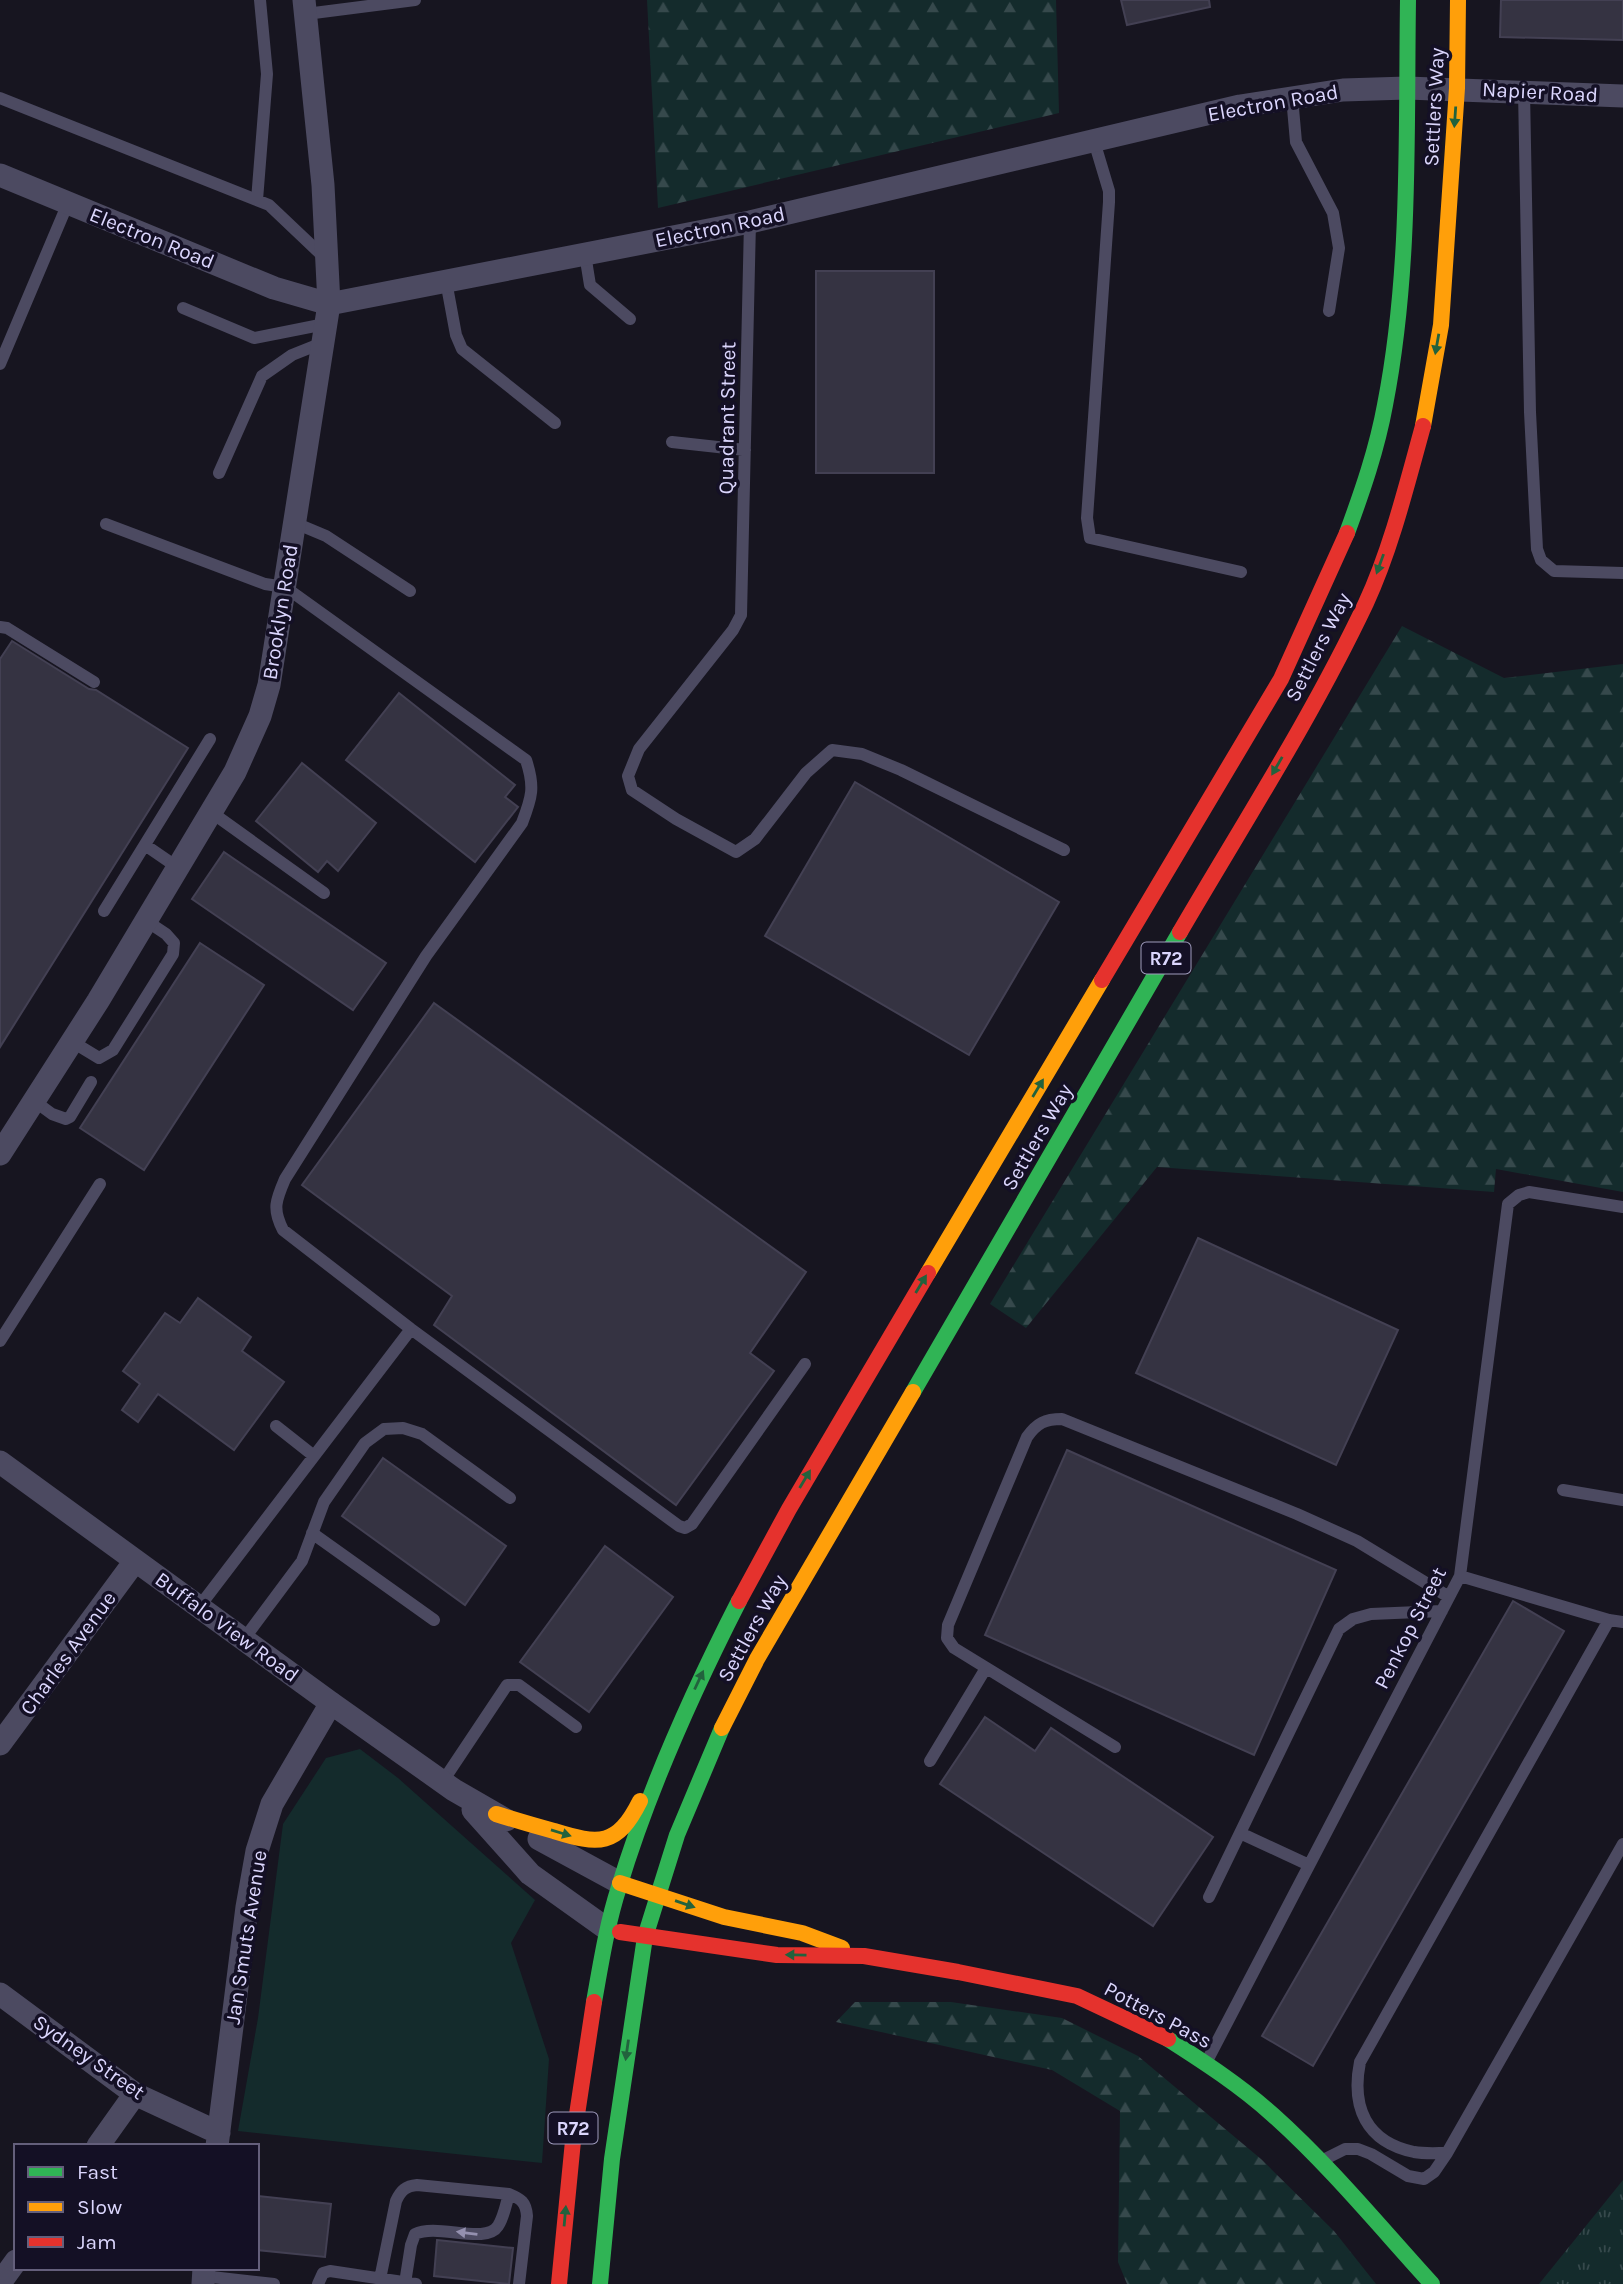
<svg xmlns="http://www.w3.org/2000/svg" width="1623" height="2284" font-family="Karla,sans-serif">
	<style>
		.grass { fill: #142b2c }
		.forest { fill: url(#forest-firs) }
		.park { fill: url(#park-tufts) }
		.building { fill: #353342; stroke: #434053; stroke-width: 2 }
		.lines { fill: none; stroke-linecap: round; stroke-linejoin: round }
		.lane { stroke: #4c4a61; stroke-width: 12 }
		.street { stroke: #4c4a61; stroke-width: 23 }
		.fast { stroke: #30b455; stroke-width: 16 }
		.slow { stroke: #ff9f0a; stroke-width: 16 }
		.jam { stroke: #e5322d; stroke-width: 16 }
		.oneway { fill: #22623d }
		.oneway2 { fill: #9490af }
		.labels { text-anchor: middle; stroke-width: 7; stroke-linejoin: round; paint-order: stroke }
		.shield { fill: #141025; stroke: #9f9bbc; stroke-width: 2 }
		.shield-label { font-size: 19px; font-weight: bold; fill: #dbd6fd }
		.street-label { font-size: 21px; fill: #dbd6fd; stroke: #141025 }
	</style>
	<defs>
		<pattern id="forest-firs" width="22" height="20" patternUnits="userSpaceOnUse" patternTransform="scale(1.75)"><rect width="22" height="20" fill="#142b2c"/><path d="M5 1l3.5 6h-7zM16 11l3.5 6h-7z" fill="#36494c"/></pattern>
		<pattern id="park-tufts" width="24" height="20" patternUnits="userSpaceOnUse" patternTransform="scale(1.75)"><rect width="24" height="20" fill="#142b2c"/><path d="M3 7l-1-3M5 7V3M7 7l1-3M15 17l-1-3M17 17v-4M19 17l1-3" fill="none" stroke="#36494c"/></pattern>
	</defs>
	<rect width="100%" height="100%" fill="#171520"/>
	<path class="grass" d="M 360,1749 L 398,1778 L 535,1900 L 511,1943 L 549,2059 L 542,2163 L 238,2131 L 258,2018 L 283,1824 L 326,1758 Z"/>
	<path class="forest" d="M 647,0 L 1056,0 L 1059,113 L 658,208 Z
		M 1402,626 L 1504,678 L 1623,664 L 1623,1192 L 1496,1169 L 1494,1192 L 1157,1167 L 1026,1328 L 990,1304 Z
		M 855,2002 L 951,2002 L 1062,2018 L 1138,2056 L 1261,2159 L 1334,2231 L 1376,2284 L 1127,2284 L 1118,2262 L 1120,2111 L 1052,2070 L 836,2022 Z"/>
	<path class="park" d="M 1623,2180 L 1623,2284 L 1539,2284 Z"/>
	<path class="building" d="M 1121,0 L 1209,0 L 1210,7 L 1127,25 Z
		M 1501,0 L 1623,0 L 1623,40 L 1500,37 Z
		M 816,271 L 934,271 L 934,473 L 816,473 Z
		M 12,641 L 89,689 L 96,690 L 188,748 L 0,1047 L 0,659 Z
		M 399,693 L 515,785 L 505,797 L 518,807 L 475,862 L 346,760 Z
		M 302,763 L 376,823 L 338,871 L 327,861 L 318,872 L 256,821 Z
		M 855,782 L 1059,902 L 969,1055 L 765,936 Z
		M 224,852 L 386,963 L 353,1010 L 192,899 Z
		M 200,943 L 264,985 L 144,1170 L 80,1128 Z
		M 434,1003 L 806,1272 L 750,1353 L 774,1371 L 676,1505 L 434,1325 L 452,1296 L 302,1185 Z
		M 1198,1238 L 1398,1330 L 1336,1465 L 1136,1373 Z
		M 198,1298 L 251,1337 L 242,1351 L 284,1382 L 234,1450 L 158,1394 L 138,1422 L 122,1410 L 140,1384 L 123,1371 L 165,1313 L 180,1323 Z
		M 1067,1450 L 1336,1570 L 1254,1755 L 985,1635 Z
		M 383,1458 L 506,1546 L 465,1605 L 342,1516 Z
		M 605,1546 L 673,1597 L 589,1712 L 520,1662 Z
		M 1513,1601 L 1564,1631 L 1313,2066 L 1262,2036 Z
		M 985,1717 L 1035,1751 L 1051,1728 L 1213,1837 L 1153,1926 L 940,1784 Z
		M 258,2196 L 331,2204 L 325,2257 L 257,2250 Z
		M 437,2240 L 513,2248 L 509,2284 L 434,2276 Z"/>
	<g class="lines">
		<path class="lane" d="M 306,14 L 415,0
			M 1524,91 L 1530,412 L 1537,549 L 1541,560 L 1554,571 L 1623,573
			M 1292,97 L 1296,142 L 1333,213 L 1339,248 L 1329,311
			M 0,98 L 269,205 L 326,259
			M 1094,141 L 1109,191 L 1109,202 L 1087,518 L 1090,538 L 1241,572
			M 257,200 L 267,74 L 260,0
			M 750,222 L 741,615 L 733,630 L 639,749 L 628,776 L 632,790 L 676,819 L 736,852 L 755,839 L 806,773 L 832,750 L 862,754 L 901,770 L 1064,850
			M 585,254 L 590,285 L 630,319
			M 446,281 L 456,335 L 462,349 L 555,423
			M 183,308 L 254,338 L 325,324
			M 0,364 L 68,203
			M 672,442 L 745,450
			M 219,473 L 262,376 L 292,355 L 322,343
			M 295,523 L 326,536 L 410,591
			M 106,524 L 265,584 L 285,587 L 526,760 C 535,787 532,797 522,823 L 426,956 L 285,1179 C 276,1200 272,1209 283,1230 L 411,1329 L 679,1526 L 685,1528 L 692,1524 L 805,1364
			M 0,627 L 7,628 L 94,682
			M 211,812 L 324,893
			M 145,845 L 177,867
			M 104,911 L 210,739
			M 71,1041 L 99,1058 L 113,1050 L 173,954 L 174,943 L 166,934 L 145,920
			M 33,1100 L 52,1114 L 66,1119 L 70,1117 L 91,1082
			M 0,1341 L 100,1184
			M 276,1426 L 314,1456
			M 1563,1490 L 1623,1500
			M 312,1533 L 434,1620
			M 1460,1576 L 1609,1620 L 1623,1622
			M 199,1607 L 411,1329
			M 244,1639 L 302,1561 L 324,1502 L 365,1443 L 384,1429 L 403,1428 L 422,1434 L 510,1498
			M 1115,1747 L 954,1648 L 947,1638 L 948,1625 L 1027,1437 C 1037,1423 1045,1419 1062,1419 L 1297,1514 L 1357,1541 L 1449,1597
			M 930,1761 L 986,1668
			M 443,1781 L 507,1685 L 519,1685 L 576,1727
			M 1240,1833 L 1309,1865
			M 1209,1897 L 1339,1629 L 1353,1619 L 1371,1614 L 1442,1611
			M 1207,2061 L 1460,1576 L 1508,1204 L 1519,1195 L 1529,1192 L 1623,1207
			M 1447,2153 C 1437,2153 1425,2154 1414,2152 C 1366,2142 1351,2107 1360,2062 L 1609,1620
			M 1321,2161 L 1345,2149 L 1358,2149 L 1371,2154 L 1408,2176 L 1424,2179 L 1434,2172 L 1447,2153 L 1623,1844
			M 203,2276 L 274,2284
			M 380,2279 L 396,2201 C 401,2190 406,2186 417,2185 L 509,2194 C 521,2199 526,2202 527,2216 L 519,2284
			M 405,2283 L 411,2245 L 415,2234 C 437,2223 486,2245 498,2226 C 504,2217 506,2204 509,2194
			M 318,2284 L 323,2273 L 330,2271 L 416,2284"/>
		<path class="street" d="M 0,175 L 274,288 L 329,304 L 750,222 L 1240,106 L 1343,90 L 1407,88 L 1623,96
			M 0,1154 L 98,1001 L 235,772 L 260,716 L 269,685 L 329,304 L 323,185 L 304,0
			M 0,1462 L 331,1703 L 454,1790 L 506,1820
			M 0,1744 L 135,1561
			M 473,1810 L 530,1874 L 607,1929
			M 539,1839 L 620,1883
			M 0,1994 L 135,2094 L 219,2133
			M 98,2146 L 135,2094
			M 217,2146 L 247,1907 L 257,1851 L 272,1804 L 331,1703
			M 0,2283 L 16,2261
			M 203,2284 L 204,2268"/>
		<path class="fast" d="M 1347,533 C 1362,492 1377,449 1385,405 C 1411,272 1406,135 1408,0
			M 913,1392 L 1180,932
			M 594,2002 C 601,1963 607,1924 619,1887 C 649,1788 692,1693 739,1601
			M 1168,2039 C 1204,2062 1241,2086 1273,2115 C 1330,2166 1380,2227 1432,2284
			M 600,2284 L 612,2159 L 645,1937 L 677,1835 L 722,1728"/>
		<path class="slow" d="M 1423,426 L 1441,325 L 1457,88 L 1458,0
			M 928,1273 L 1102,980
			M 722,1728 L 757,1659 L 913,1392
			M 496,1814 C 515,1820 535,1826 554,1831 C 599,1845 617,1847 640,1801
			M 620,1883 L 724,1917 L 802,1933 L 842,1948"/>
		<path class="jam" d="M 1180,932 C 1243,824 1312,717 1366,603 C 1391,549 1407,484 1423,426
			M 1102,980 L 1281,679 L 1347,533
			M 739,1601 L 789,1509 L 928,1273
			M 620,1932 L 777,1955 L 864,1956 L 958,1972 L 1077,1996 L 1168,2039
			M 559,2284 L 573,2141 L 594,2002"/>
	</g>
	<defs><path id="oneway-solid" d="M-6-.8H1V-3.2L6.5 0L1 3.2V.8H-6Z" transform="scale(1.75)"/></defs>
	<g class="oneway">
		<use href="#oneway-solid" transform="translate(1455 117) rotate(94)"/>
		<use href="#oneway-solid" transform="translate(1437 344) rotate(100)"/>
		<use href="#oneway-solid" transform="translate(1380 564) rotate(110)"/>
		<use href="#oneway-solid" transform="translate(1277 766) rotate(120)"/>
		<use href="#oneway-solid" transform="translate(1038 1088) rotate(-59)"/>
		<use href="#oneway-solid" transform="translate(921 1284) rotate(-59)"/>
		<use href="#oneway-solid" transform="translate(805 1479) rotate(-59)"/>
		<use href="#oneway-solid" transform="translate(699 1680) rotate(-65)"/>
		<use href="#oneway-solid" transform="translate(561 1833) rotate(17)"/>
		<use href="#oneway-solid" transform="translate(685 1904) rotate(19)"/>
		<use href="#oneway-solid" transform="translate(796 1955) rotate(-179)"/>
		<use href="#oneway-solid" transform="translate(627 2050) rotate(98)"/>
		<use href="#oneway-solid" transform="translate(565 2216) rotate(-85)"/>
	</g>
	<use class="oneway2" href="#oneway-solid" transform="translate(467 2233) rotate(-173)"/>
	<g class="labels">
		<g class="shield">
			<rect x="1141.5" y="942.5" width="49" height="31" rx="5"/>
			<rect x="548.5" y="2112.5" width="49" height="31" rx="5"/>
		</g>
		<g class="shield-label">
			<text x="1166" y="965">R72</text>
			<text x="573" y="2135">R72</text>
		</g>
		<g class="street-label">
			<text transform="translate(1540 92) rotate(3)" y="7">Napier Road</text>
			<text transform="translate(1273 103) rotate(-10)" y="7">Electron Road</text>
			<text transform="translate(1434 107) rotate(-87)" y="7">Settlers Way</text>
			<text transform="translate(720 227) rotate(-12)" y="7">Electron Road</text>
			<text transform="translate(152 238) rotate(22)" y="7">Electron Road</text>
			<text transform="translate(727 418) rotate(-89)" y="7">Quadrant Street</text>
			<text transform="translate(280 612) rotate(-81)" y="7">Brooklyn Road</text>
			<text transform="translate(1318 647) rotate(-63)" y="7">Settlers Way</text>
			<text transform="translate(1037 1137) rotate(-60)" y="7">Settlers Way</text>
			<text transform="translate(227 1627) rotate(36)" y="7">Buffalo View Road</text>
			<text transform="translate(752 1628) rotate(-61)" y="7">Settlers Way</text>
			<text transform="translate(1410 1628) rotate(-63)" y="7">Penkop Street</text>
			<text transform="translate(68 1653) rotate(-54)" y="7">Charles Avenue</text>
			<text transform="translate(246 1937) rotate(-81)" y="7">Jan Smuts Avenue</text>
			<text transform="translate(1158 2015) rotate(28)" y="7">Potters Pass</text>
			<text transform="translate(89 2057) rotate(35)" y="7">Sydney Street</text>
		</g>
	</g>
	<rect x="14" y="2144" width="245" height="126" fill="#141025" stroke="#645f7b" stroke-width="2"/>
	<rect x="28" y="2167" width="35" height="10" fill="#30b455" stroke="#645f7b" stroke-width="2"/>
	<text x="77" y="2179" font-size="21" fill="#dbd6fd">Fast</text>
	<rect x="28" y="2202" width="35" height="10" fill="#ff9f0a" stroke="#645f7b" stroke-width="2"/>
	<text x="77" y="2214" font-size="21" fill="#dbd6fd">Slow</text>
	<rect x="28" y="2237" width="35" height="10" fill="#e5322d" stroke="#645f7b" stroke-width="2"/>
	<text x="77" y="2249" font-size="21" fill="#dbd6fd">Jam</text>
</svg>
